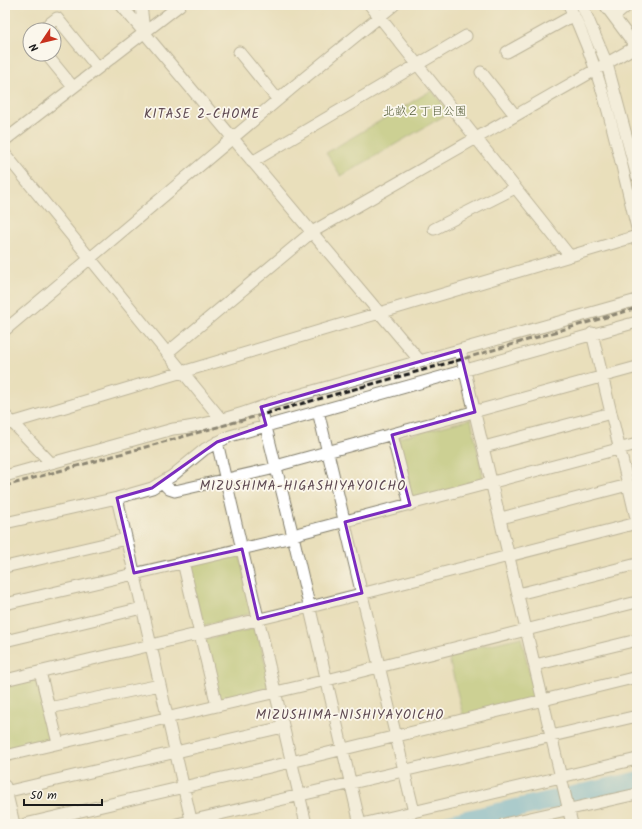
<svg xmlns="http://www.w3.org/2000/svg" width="642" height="829" font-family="Kalam,'Klee One',sans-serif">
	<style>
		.green { fill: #a9bf63; stroke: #626e40 }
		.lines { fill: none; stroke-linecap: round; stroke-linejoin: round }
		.stream { stroke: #61b3dd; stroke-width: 3 }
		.river { stroke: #61b3dd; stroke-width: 19 }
		.minor-casing { stroke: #827e6c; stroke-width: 13 }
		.minor { stroke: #fff; stroke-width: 11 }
		.rail { stroke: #1c1c1c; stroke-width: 3; stroke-dasharray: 6 3; stroke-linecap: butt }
		.marked { fill: none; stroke: #7b2cbf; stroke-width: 3; stroke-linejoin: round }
		.labels { text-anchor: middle; stroke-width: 3.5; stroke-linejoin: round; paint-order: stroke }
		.park-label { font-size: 12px; fill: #545d38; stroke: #fbf7ec }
		.neighbourhood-label { font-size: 13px; letter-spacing: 1px; fill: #5e4952; stroke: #fbf7ec }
	</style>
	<rect width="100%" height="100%" fill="#fbf7ec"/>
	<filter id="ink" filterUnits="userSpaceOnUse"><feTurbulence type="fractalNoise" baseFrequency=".025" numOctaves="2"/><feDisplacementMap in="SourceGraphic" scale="8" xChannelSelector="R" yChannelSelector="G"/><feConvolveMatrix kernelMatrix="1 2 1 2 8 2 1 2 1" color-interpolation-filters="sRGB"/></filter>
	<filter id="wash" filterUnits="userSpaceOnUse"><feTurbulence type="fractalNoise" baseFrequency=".012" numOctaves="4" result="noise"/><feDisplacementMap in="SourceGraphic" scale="16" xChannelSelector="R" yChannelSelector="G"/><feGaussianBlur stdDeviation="0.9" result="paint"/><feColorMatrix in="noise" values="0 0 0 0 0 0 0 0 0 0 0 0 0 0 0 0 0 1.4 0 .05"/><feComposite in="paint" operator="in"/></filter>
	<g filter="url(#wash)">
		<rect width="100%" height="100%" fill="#e9dfbb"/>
		<path class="green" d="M 432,90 L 449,113 L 341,176 L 326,153 Z
			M 471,419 L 484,481 L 411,501 L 398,438 Z
			M 240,554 L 253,613 L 202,626 L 188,565 Z
			M 257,628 L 271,688 L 219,701 L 205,639 Z
			M 521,637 L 536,700 L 463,716 L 448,654 Z
			M 38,678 L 53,741 L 5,751 L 5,686 Z"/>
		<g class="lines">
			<path class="stream" d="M 418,824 L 637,775"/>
			<path class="river" d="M 447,824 L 637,781"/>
		</g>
	</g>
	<g filter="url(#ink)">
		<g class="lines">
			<defs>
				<path id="minor" d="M 121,5 L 420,361
					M 141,5 L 144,31
					M 370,5 L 569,255
					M 569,5 C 604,75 618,153 637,228
					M 582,5 L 607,64 L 637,176
					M 605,5 L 637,48
					M 614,17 L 628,5
					M 41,30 L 57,18 L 97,67
					M 239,52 L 278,100
					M 507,52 L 574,15
					M 46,54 L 73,87
					M 481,72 L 515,115
					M 5,140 L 180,5
					M 5,154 L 221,419
					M 252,162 L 466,36
					M 434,229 L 515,188
					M 5,330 L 292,88 L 394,5
					M 592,333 L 637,522
					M 460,350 L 572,824
					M 167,353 L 312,232 L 637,46
					M 261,407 L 293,536 L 360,824
					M 318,411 L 414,812
					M 5,415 L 51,463
					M 5,425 L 637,236
					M 392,435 L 410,505
					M 217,442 L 306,824
					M 484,447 L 611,413
					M 5,476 L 173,429 C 202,427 246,413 274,402 L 637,300
					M 162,482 L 169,489 L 175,491 L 271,469 L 283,464 L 637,367
					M 117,498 L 192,824
					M 501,518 L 628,485
					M 5,523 L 117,498 L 152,488 L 172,476 L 205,449 L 230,436 L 637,322
					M 183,562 L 217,706
					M 5,567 L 126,539
					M 518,594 L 637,564
					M 5,604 L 288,538 L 300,533 L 637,444
					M 5,641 L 142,608
					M 535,665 L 637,640
					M 40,672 L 58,743
					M 5,680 L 310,607 L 637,523
					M 49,708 L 160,685
					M 5,756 L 327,680 L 637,602
					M 5,786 L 14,824
					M 5,792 L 283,727
					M 25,824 L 291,762 L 637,677
					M 177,824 L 637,716
					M 362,824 L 637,759
					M 504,824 L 637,794"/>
			</defs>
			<use href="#minor" class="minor-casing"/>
			<use href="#minor" class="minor"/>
			<path class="rail" d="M 5,486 L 459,360 L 637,308"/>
		</g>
	</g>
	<path d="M0 0H642V829H0ZM 460,350 L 475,412 L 392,435 L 410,505 L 345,522 L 362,593 L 258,619 L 242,549 L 134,573 L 117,498 L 152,488 L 217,442 L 266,425 L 261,407 Z" fill="#e9dfbb" fill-opacity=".55" fill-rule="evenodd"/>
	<path class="marked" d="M 460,350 L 475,412 L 392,435 L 410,505 L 345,522 L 362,593 L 258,619 L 242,549 L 134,573 L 117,498 L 152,488 L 217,442 L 266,425 L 261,407 Z"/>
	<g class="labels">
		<g class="park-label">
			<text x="425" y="115">北畝２丁目公園</text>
		</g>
		<g class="neighbourhood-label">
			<text x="202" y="118">KITASE 2-CHOME</text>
			<text x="303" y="490">MIZUSHIMA-HIGASHIYAYOICHO</text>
			<text x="350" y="719">MIZUSHIMA-NISHIYAYOICHO</text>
		</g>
	</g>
	<rect width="642" height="829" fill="none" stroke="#fbf7ec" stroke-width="20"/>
	<g transform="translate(42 42) rotate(235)"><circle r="19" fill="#fbf7ec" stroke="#a29f99"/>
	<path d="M0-3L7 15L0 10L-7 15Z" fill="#c8321e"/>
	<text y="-6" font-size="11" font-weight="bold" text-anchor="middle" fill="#1c1c1c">N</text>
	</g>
	<path d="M24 799v6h78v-6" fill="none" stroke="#1c1c1c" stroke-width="2"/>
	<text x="30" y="799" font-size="12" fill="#1c1c1c" stroke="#fbf7ec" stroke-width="3" paint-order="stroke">50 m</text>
</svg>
